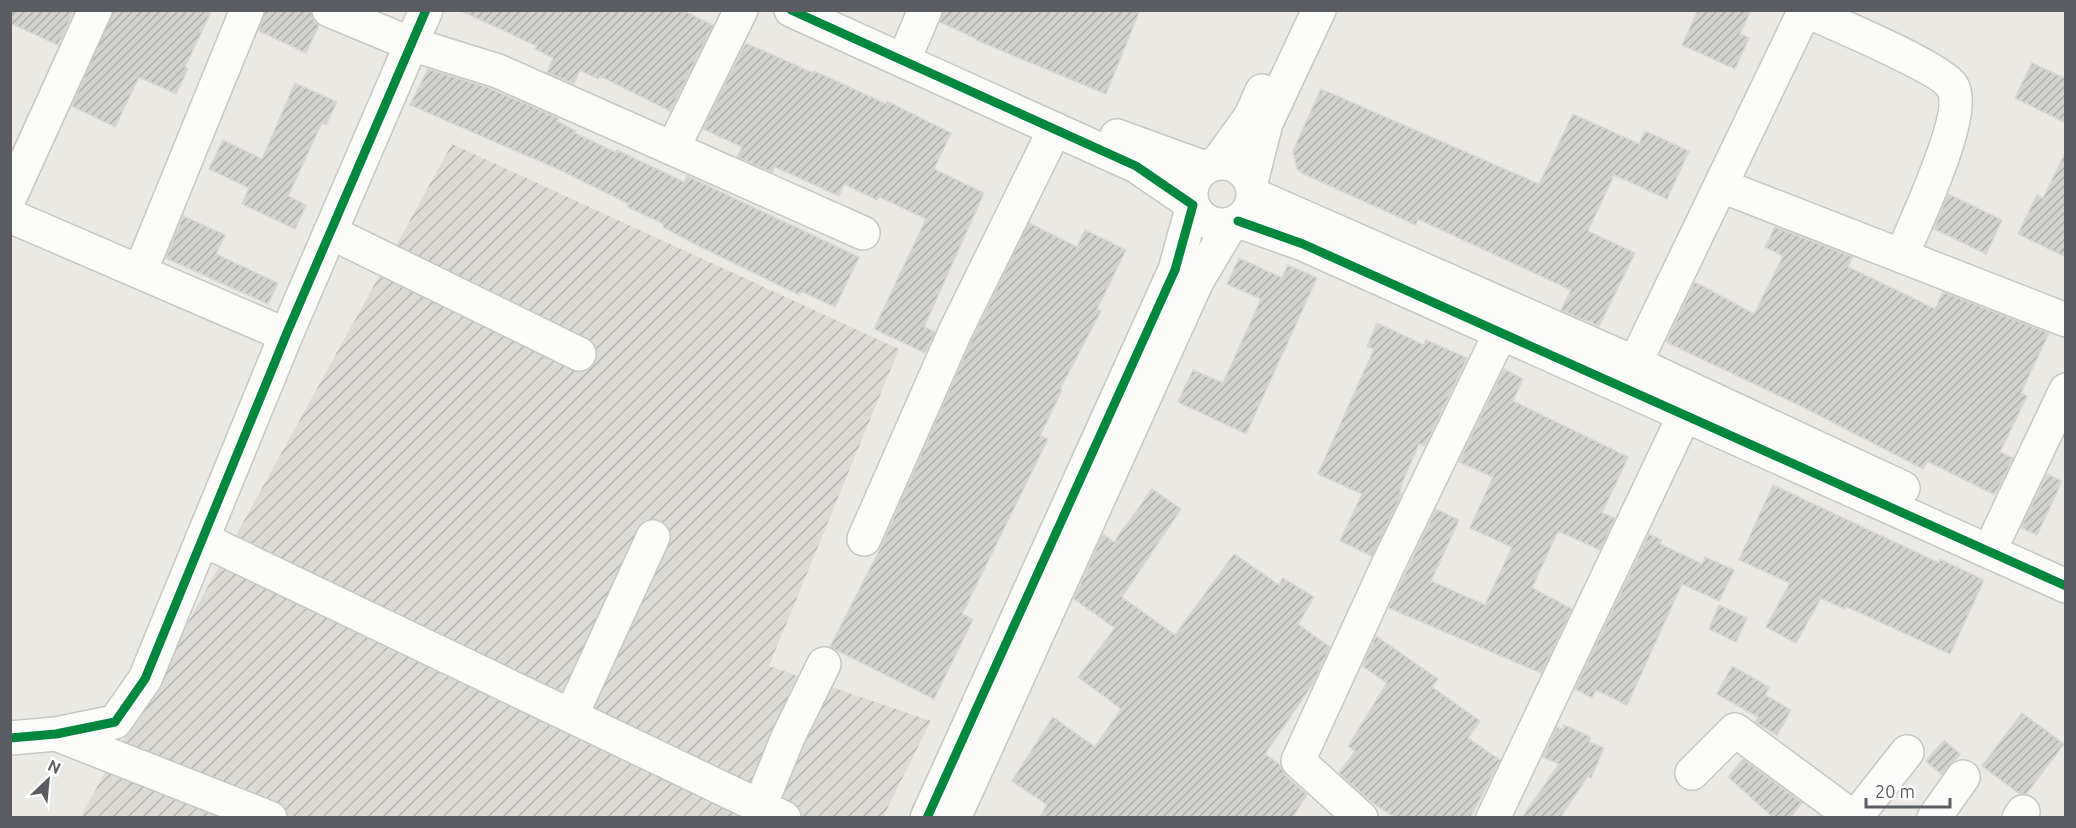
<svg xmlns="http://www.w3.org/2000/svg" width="2076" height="828" font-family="Ubuntu,sans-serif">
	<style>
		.industrial { fill: url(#industrial-furrows) }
		.building { fill: url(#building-hatch); stroke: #d9d7d3; stroke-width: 1.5 }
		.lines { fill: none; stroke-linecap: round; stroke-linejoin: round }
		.minor-casing { stroke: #c6c6c4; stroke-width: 36 }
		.minor { stroke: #fcfcfb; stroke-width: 33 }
		.cycleway-casing { stroke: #fff; stroke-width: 13 }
		.cycleway { stroke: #00873e; stroke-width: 9 }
	</style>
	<defs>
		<pattern id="industrial-furrows" width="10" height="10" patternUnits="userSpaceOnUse" patternTransform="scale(1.5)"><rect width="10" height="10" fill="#dbdad5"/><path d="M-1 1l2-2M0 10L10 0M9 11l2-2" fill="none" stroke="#b5b4b0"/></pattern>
		<pattern id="building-hatch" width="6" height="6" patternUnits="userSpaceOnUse" patternTransform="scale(1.5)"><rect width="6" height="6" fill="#d3d2cf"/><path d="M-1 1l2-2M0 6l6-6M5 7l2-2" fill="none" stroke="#aeaeab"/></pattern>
	</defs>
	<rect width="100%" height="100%" fill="#eae9e4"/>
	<path class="industrial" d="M 452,144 L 899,349 L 769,666 L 931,721 L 883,817 L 80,818 Z"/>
	<path class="building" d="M 10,10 L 74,10 L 58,45 L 10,23 Z
		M 113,10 L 212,10 L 185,67 L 188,69 L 176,94 L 139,77 L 115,127 L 72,106 Z
		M 265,10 L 311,10 L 314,21 L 319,25 L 306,53 L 259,31 Z
		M 459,10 L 682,10 L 713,25 L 670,111 L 600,76 L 598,79 L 580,70 L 574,84 L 547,72 L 553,58 L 535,49 L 537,46 Z
		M 943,10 L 1140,10 L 1106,94 L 976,40 L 977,39 L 940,22 Z
		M 1698,10 L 1751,10 L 1740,34 L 1749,38 L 1735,69 L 1682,45 Z
		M 746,43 L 813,73 L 814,71 L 886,104 L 887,101 L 951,133 L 934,169 L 984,193 L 924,327 L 935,332 L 925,353 L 874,329 L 926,219 L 878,196 L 877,200 L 844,184 L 839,196 L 775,167 L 772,172 L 737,157 L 742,147 L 703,129 Z
		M 2032,63 L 2066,79 L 2066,123 L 2015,98 Z
		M 428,69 L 486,87 L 531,106 L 558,118 L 557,121 L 576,131 L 575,133 L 615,152 L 617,150 L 684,182 L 687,176 L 859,257 L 835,307 L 801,291 L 799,295 L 695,244 L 663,227 L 664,224 L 628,207 L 629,204 L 558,169 L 410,105 Z
		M 295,83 L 337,102 L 326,125 L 322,123 L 288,196 L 306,205 L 295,229 L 242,204 L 249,188 L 209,169 L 223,140 L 262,159 Z
		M 1321,89 L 1539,184 L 1573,114 L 1639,144 L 1645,131 L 1689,151 L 1667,199 L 1614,175 L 1588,231 L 1635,253 L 1599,326 L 1561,310 L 1571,290 L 1418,219 L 1416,225 L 1302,173 L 1297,169 L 1293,151 Z
		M 2066,151 L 2066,257 L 2018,234 L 2037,195 L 2043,198 Z
		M 1948,194 L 2002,220 L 1986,254 L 1934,229 Z
		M 183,216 L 225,235 L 216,254 L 278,283 L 268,304 L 166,258 Z
		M 1029,223 L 1077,247 L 1085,230 L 1126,250 L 1097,309 L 1101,311 L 1060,389 L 1062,390 L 1040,436 L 1048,439 L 962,614 L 973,619 L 934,699 L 830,647 L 881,547 L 968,348 Z
		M 1775,227 L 1853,257 L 1848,267 L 1935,309 L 1943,292 L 2049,333 L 2021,393 L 2027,396 L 2000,452 L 2013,458 L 1995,495 L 1927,461 L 1923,469 L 1807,409 L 1666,342 L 1695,282 L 1754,314 L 1783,256 L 1765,247 Z
		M 1239,258 L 1282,278 L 1288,265 L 1317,278 L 1246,434 L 1178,402 L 1193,370 L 1223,383 L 1261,299 L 1227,284 Z
		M 1377,323 L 1424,345 L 1426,340 L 1467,358 L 1425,446 L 1419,444 L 1402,483 L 1400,492 L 1402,493 L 1372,556 L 1340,541 L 1362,494 L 1318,474 L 1374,349 L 1367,346 Z
		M 1504,369 L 1523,379 L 1513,401 L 1628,457 L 1602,513 L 1615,518 L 1600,550 L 1558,531 L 1532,588 L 1572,609 L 1541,673 L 1389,608 L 1436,509 L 1459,520 L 1431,581 L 1485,605 L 1512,547 L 1470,528 L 1493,477 L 1459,462 Z
		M 2047,474 L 2062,481 L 2037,535 L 2021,528 Z
		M 1773,485 L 1939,563 L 1940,559 L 1984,580 L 1950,654 L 1845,606 L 1844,609 L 1821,598 L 1796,643 L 1766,627 L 1790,583 L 1739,560 Z
		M 1152,489 L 1181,509 L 1122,597 L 1175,635 L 1234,554 L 1279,585 L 1283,578 L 1314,597 L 1298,624 L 1330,647 L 1312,685 L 1265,754 L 1280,765 L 1285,775 L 1307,795 L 1292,818 L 1039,818 L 1047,805 L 1012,781 L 1053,717 L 1095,747 L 1121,709 L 1078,677 L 1115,628 L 1074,599 L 1103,534 L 1114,542 Z
		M 1649,534 L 1662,540 L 1660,544 L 1702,564 L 1705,557 L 1734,570 L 1719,601 L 1682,584 L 1627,705 L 1596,690 L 1592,698 L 1575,689 Z
		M 1719,605 L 1747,618 L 1736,642 L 1709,629 Z
		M 1376,636 L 1438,679 L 1432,687 L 1480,721 L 1468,738 L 1500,760 L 1470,818 L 1395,818 L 1369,800 L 1339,773 L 1355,751 L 1348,746 L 1387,683 L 1362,666 Z
		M 1732,666 L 1769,687 L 1765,695 L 1791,710 L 1777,735 L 1755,722 L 1758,717 L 1717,694 Z
		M 2022,713 L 2064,744 L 2026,794 L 2020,794 L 1982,766 Z
		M 1564,725 L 1591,737 L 1589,742 L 1604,748 L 1591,778 L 1588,776 L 1560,818 L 1522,818 L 1559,764 L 1543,757 L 1557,727 L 1563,730 Z
		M 1944,740 L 1960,754 L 1942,775 L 1926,761 Z
		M 1743,759 L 1802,803 L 1790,818 L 1774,818 L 1728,777 Z"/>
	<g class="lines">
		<defs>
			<path id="minor" d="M 329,10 L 411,44 L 498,71 L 863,233
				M 791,10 L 1136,166 L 1193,205 L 1175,270 L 927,818
				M 911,43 L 925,10
				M 1117,136 L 1205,168
				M 673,148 L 741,10
				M 1217,163 L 1251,116 L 1262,91
				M1191 194a31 31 0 1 1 62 0a31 31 0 1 1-62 0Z
				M 1251,182 L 1266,123 L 1319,10
				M 1722,186 L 2066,320
				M 1254,195 L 1635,363 L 1903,488
				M 10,197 L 95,10
				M 10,216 L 286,335
				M 1238,221 L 1303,244 L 2066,586
				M 330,232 L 579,354
				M 140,272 L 247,10
				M 1635,363 L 1805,10 C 1831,22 1940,67 1952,86 C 1969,113 1915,223 1902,255
				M 1998,533 L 2066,390
				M 202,539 L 784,818
				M 864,539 L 956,330 L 1055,129
				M 571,716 L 653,537
				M 56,734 L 270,818
				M 10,738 L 56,734 L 115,722 L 145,679 L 286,335 L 426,10
				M 1692,773 L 1735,730 L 1854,818
				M 760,806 L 788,737 L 824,664
				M 954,818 L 1197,281 L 1231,224
				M 1361,818 L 1298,761 L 1388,565 L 1501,332
				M 1493,818 L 1685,414
				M 1855,818 L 1907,752
				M 1934,818 L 1963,777
				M 2019,818 L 2023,812"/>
		</defs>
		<use href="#minor" class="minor-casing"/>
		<use href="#minor" class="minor"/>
		<defs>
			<path id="cycleway" d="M 791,10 L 1136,166 L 1193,205 L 1175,270 L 927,818
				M 1238,221 L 1303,244 L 2066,586
				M 10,738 L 56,734 L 115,722 L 145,679 L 286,335 L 426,10"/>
		</defs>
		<use href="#cycleway" class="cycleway-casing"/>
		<use href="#cycleway" class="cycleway"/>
	</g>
	<rect width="2076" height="828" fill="none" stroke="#595d62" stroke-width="24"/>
	<g transform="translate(48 780) rotate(26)" stroke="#ffffff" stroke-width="4.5" paint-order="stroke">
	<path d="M0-4.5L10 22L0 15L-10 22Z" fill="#595d62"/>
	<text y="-9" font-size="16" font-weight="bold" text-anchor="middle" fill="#595d62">N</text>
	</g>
	<path d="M1866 798v9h84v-9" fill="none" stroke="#595d62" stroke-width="3"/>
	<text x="1875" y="798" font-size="18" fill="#595d62" stroke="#ffffff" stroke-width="4.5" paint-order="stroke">20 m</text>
</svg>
